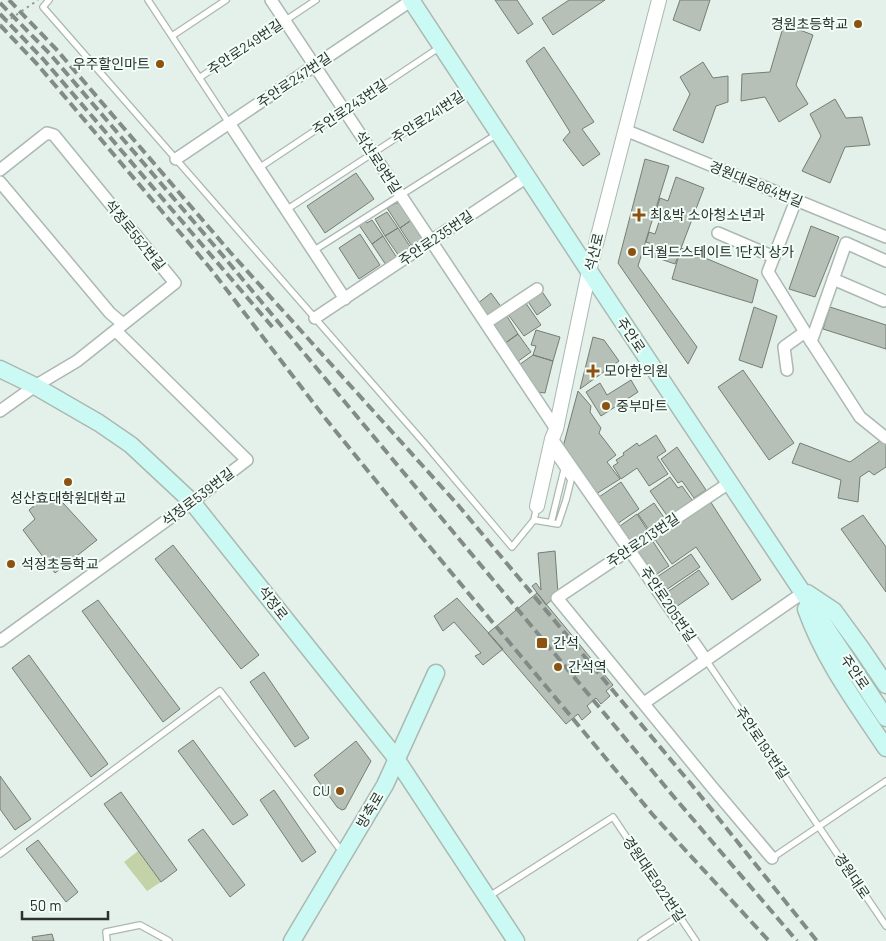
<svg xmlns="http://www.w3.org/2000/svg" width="886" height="941" font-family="Barlow,'Noto Sans KR',sans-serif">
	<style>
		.green { fill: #c4d3a7 }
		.building { fill: #b7c0b6; stroke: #757d74 }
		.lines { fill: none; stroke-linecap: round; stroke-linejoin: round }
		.service-casing { stroke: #acb8b2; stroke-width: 8 }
		.minor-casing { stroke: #acb8b2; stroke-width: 14 }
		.tertiary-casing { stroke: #acb8b2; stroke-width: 16 }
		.secondary-casing { stroke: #acb8b2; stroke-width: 19 }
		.service { stroke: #fff; stroke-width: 5.5 }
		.minor { stroke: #fff; stroke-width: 11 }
		.tertiary { stroke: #fff; stroke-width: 14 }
		.secondary { stroke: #cbfaf4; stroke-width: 16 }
		.rail { stroke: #828b87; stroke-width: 4; stroke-dasharray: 10 5; stroke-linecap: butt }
		.path-bridge { stroke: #939c97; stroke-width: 2; stroke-dasharray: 2.5 4; stroke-linecap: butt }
		.poi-dot { fill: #8e5210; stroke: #f1fef8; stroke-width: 2 }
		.labels { text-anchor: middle; stroke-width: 4; stroke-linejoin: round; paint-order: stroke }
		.poi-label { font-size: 14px; fill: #2c312f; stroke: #f1fef8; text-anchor: start }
		.street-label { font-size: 14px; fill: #2c312f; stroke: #f1fef8 }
	</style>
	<rect width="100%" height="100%" fill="#e4f1ea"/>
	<path class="green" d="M 138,851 L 161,882 L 147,891 L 124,862 Z"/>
	<path class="building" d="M 495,0 L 517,0 L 533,24 L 518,34 Z
		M 569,0 L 605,0 L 553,35 L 542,18 Z
		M 680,0 L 710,0 L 700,31 L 673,20 Z
		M 784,24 L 813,35 L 796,85 L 808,104 L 779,122 L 765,97 L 741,101 L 742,74 L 770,72 Z
		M 544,47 L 594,122 L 582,129 L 600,154 L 583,166 L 563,140 L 570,132 L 526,61 Z
		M 703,62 L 713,78 L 728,76 L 728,102 L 716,106 L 703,143 L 673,130 L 690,94 L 680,77 Z
		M 835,99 L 846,118 L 862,117 L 870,145 L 845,147 L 830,183 L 802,171 L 821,136 L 810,114 Z
		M 645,159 L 669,166 L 638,266 L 697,347 L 688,364 L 618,263 Z
		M 356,173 L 374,199 L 325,233 L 307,206 Z
		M 676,177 L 704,188 L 675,264 L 649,255 L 652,244 L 646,242 L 649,232 L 655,234 L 663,210 L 657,208 L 660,198 L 668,201 Z
		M 396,203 L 402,203 L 413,219 L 400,228 L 387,208 Z
		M 387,212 L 398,228 L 385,236 L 375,219 Z
		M 413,219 L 423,234 L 421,242 L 413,248 L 400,228 Z
		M 372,220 L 383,236 L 372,244 L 359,225 L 366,221 L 367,223 Z
		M 811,226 L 839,237 L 815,297 L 789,289 Z
		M 398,228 L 411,248 L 399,256 L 385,236 Z
		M 360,234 L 380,265 L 359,279 L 339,248 Z
		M 383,236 L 397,258 L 386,265 L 372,244 Z
		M 681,248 L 758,280 L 752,303 L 672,279 Z
		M 541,290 L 551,305 L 537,315 L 527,300 Z
		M 491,293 L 502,308 L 487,319 L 477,304 Z
		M 525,302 L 541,325 L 524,336 L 507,313 Z
		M 754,307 L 777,316 L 762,368 L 739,360 Z
		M 830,307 L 886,325 L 886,349 L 823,329 Z
		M 505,313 L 518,334 L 504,344 L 490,323 Z
		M 536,330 L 560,337 L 553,361 L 533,355 L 536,346 L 531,345 Z
		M 518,334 L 531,352 L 517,362 L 504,344 Z
		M 593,337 L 604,340 L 619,361 L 580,389 Z
		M 533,355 L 553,361 L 545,393 L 537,392 L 519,365 Z
		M 743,370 L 794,443 L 769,460 L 718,387 Z
		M 631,380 L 638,392 L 601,416 L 586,392 L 600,383 L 607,395 Z
		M 578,391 L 591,406 L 590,412 L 601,428 L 599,433 L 616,455 L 607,462 L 620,479 L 596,494 L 563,447 Z
		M 656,435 L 666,451 L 657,457 L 668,474 L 649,486 L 637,468 L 621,479 L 613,466 L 618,463 L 616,460 L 624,455 L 623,453 L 637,443 L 639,446 Z
		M 884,438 L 886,441 L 886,467 L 874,475 L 869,471 L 860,477 L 858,502 L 838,498 L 841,480 L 792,463 L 800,443 L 850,462 Z
		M 677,447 L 706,490 L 694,498 L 682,481 L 678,483 L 661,459 Z
		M 670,477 L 678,488 L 682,486 L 692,500 L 668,517 L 650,491 Z
		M 621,482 L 639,509 L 617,524 L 599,497 Z
		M 52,491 L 97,540 L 55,573 L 23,530 L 35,519 L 29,510 Z
		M 710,501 L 761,580 L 732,600 L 696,547 L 672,564 L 654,538 Z
		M 654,503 L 665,519 L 649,530 L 638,514 Z
		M 637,514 L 648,531 L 631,543 L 620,526 Z
		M 863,515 L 886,547 L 886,592 L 841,529 Z
		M 652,540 L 669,566 L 654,576 L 637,550 Z
		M 173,545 L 259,655 L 241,669 L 155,559 Z
		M 555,551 L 558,594 L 546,605 L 532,586 L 536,583 L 541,590 L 538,553 Z
		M 691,554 L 700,567 L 666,590 L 657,577 Z
		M 699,570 L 709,584 L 676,607 L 666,593 Z
		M 537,593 L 613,685 L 606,691 L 610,696 L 601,704 L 596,698 L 587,706 L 591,712 L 582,720 L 578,714 L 566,724 L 488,633 Z
		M 457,598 L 503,649 L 483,665 L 475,656 L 481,653 L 454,622 L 443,631 L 434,616 Z
		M 98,600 L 180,709 L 163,722 L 82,611 Z
		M 29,655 L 108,764 L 91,777 L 12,668 Z
		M 264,672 L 309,738 L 295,747 L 250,682 Z
		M 193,740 L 248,815 L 233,825 L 178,751 Z
		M 356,741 L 371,761 L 345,809 L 342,810 L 337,807 L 314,775 Z
		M 0,776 L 31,819 L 15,830 L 0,809 Z
		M 274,790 L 316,852 L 302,862 L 260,800 Z
		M 121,792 L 177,870 L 161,882 L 104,804 Z
		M 203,829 L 245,885 L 230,897 L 188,840 Z
		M 38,840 L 78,892 L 66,902 L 26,849 Z
		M 52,934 L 54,941 L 33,941 L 32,937 Z"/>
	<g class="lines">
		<defs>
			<path id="service" d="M 49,0 L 43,7 L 426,445 L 512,547 L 534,520
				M 148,0 L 229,123
				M 172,36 L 226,0
				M 199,78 L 316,0
				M 259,168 L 440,47
				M 286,210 L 468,91
				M 313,251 L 497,134
				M 537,506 L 534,520 L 558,524 L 566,500 L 571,480 L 551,450
				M 551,523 L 564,470
				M 706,660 L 886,926
				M 0,854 L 220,691 L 343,853
				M 772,858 L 886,781
				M 488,897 L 613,817 L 696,941
				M 107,941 L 106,932 L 140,925 L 169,941
				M 641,941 L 679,916"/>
			<path id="minor" d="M 271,0 L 556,429
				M 229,123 L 345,299
				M 625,130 L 886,237
				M 176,159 L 412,0
				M 0,170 L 43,136 L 47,133 L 54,135 L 175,283 L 77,361 L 35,386 L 0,411
				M 0,182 L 110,313 L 123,324
				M 796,200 L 768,272 L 805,332 L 860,417 L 886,438
				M 718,233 L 774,257
				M 833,279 L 884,301
				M 315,318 L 527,177
				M 486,323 L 537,289
				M 811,342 L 846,243 L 886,261
				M 787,370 L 784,347 L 805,332
				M 552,439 L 706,660
				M 729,483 L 557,598 L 712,787 L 772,858
				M 0,641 L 192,502 L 247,460 L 116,331
				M 644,703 L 801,594"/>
			<path id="tertiary" d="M 537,506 L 552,439 L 556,429 L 589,271 L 659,0"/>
			<path id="secondary" d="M 411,0 L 589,271 L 886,718
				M 0,369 L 35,386 L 99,423 L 131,445 L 192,502 L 393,754 L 516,941
				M 807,593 L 834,611 L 861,648 L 886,685
				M 806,609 C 824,660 856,703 886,748
				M 292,941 L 385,785 L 436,673"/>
		</defs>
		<use href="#service" class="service-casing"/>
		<use href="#minor" class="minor-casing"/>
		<use href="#tertiary" class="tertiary-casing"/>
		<use href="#secondary" class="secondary-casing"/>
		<use href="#service" class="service"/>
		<use href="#minor" class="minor"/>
		<use href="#tertiary" class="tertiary"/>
		<use href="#secondary" class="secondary"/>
		<path class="rail" d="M 9,0 L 56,49 L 230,252 L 458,505 L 691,784 L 817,941
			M 0,3 L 50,54 L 224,257 L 674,797 L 797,941
			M 0,14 L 43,59 L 275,330
			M 0,25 L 37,64 L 210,268 L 325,418 L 420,535 L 653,815 L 769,941"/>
		<path class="path-bridge" d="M 0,26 L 38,0"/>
	</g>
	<g class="poi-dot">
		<circle cx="858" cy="24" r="5"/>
		<circle cx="160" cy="64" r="5"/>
		<path d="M636.5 207.5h5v5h5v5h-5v5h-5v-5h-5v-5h5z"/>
		<circle cx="632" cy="252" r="5"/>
		<path d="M590.5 363.5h5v5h5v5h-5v5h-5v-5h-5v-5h5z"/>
		<circle cx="606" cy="406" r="5"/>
		<circle cx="68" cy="482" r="5"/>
		<circle cx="11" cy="564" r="5"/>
		<rect x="536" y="637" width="12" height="12" rx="2.5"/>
		<circle cx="558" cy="667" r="5"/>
		<circle cx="340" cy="791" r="5"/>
	</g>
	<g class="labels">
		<g class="poi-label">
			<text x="848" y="29" text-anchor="end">경원초등학교</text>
			<text x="150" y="69" text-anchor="end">우주할인마트</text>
			<text x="650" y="220">최&amp;박 소아청소년과</text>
			<text x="642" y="257">더월드스테이트 1단지 상가</text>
			<text x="604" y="376">모아한의원</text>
			<text x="616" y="411">중부마트</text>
			<text x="68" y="503" text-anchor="middle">성산효대학원대학교</text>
			<text x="21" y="569">석정초등학교</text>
			<text x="553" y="648">간석</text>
			<text x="568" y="672">간석역</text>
			<text x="330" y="796" text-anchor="end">CU</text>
		</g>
		<g class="street-label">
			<text transform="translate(245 47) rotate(-34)" y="5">주안로249번길</text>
			<text transform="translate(294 80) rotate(-34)" y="5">주안로247번길</text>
			<text transform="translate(350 107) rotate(-34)" y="5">주안로243번길</text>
			<text transform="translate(428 117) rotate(-33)" y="5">주안로241번길</text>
			<text transform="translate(378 162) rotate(57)" y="5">석산로9번길</text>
			<text transform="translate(756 184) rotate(22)" y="5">경원대로864번길</text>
			<text transform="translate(135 235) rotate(51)" y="5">석정로552번길</text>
			<text transform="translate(436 238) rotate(-34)" y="5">주안로235번길</text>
			<text transform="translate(594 252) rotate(-76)" y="5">석산로</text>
			<text transform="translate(631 335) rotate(56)" y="5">주안로</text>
			<text transform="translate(198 497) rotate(-37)" y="5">석정로539번길</text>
			<text transform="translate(643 540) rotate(-34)" y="5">주안로213번길</text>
			<text transform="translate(273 603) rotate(52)" y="5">석정로</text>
			<text transform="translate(668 604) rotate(56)" y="5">주안로205번길</text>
			<text transform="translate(855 672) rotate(56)" y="5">주안로</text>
			<text transform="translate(762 743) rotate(56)" y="5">주안로193번길</text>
			<text transform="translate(370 810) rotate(-59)" y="5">방축로</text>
			<text transform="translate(852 876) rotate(56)" y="5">경원대로</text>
			<text transform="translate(654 879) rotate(56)" y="5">경원대로922번길</text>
		</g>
	</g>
	<path d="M22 911v8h86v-8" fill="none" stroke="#2c312f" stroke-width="2.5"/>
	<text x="30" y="911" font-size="15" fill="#2c312f" stroke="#f1fef8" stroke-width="4" paint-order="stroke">50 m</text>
</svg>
